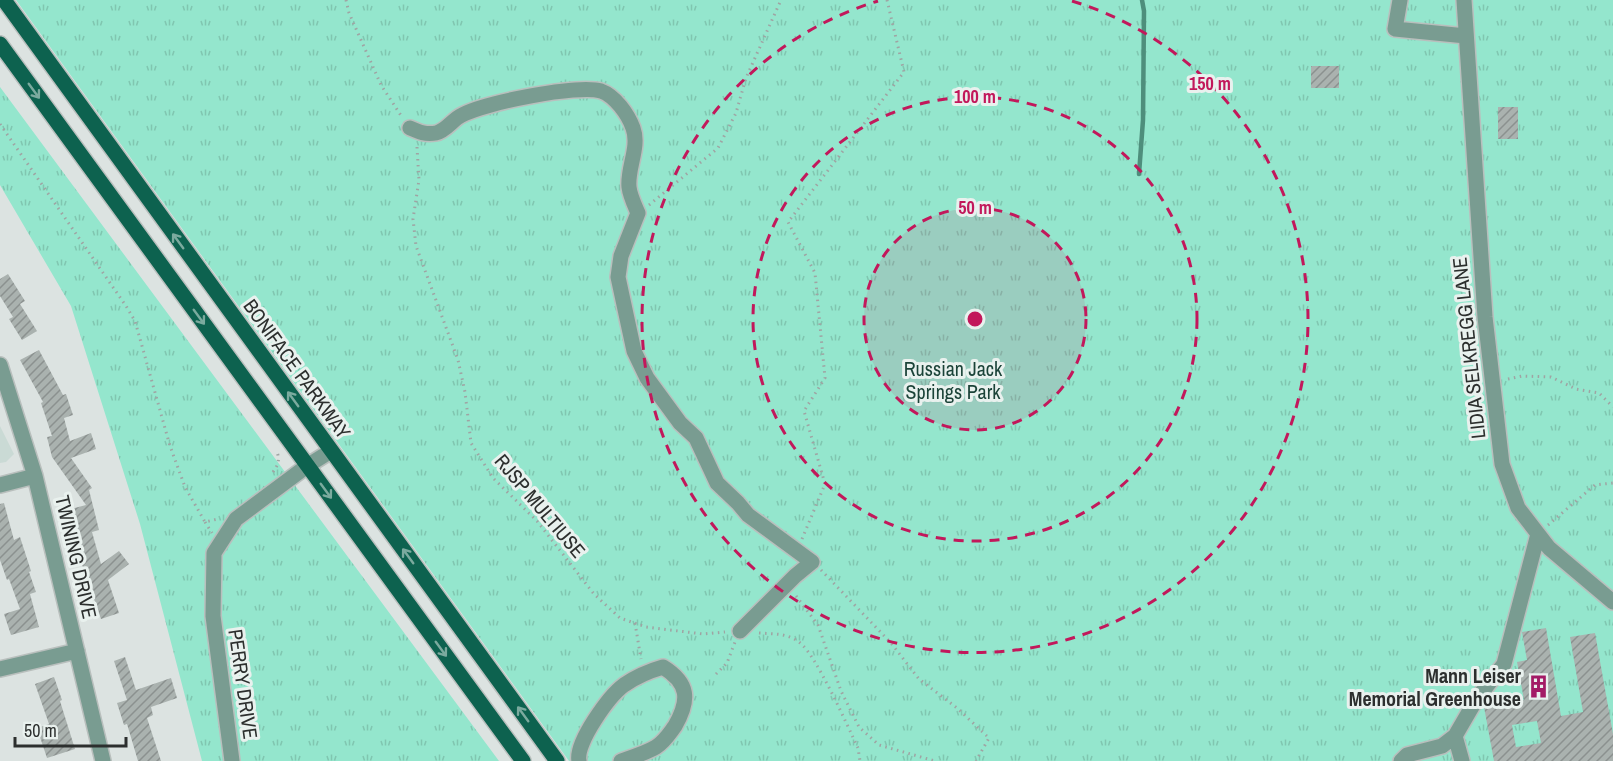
<svg xmlns="http://www.w3.org/2000/svg" width="1613" height="761" font-family="'Archivo Narrow',sans-serif">
	<style>
		.built { fill: #cadad5 }
		.park { fill: url(#park-tufts) }
		.lines { fill: none; stroke-linecap: round; stroke-linejoin: round }
		.stream { stroke: #4e8e7c; stroke-width: 4.5 }
		.building { fill: url(#building-hatch); fill-rule: evenodd }
		.minor-casing { stroke: #b9bfbd; stroke-width: 18 }
		.major-casing { stroke: #b9bfbd; stroke-width: 18 }
		.path { stroke: #9fa4a3; stroke-width: 3; stroke-dasharray: 1.5 4.5; stroke-linecap: butt }
		.minor { stroke: #799c91; stroke-width: 15 }
		.major { stroke: #0d624f; stroke-width: 15 }
		.oneway { stroke: #7baa9e }
		.ring { fill: none; stroke: #c2185b; stroke-width: 3; stroke-dasharray: 10 8 }
		.labels { text-anchor: middle; stroke-width: 6; stroke-linejoin: round; paint-order: stroke }
		.street-label { font-size: 20px; fill: #2c2f2e; stroke: #e9f1ee }
		.park-label { font-size: 20px; fill: #1b4338; stroke: #e9f1ee }
		.poi-label { font-size: 20px; font-weight: bold; fill: #2c2f2e; stroke: #e9f1ee; text-anchor: end }
		.centre { fill: #c2185b; stroke: #e9f1ee; stroke-width: 3 }
		.ring-label { font-size: 18px; text-anchor: middle; font-weight: bold; fill: #c2185b; stroke: #e9f1ee; stroke-width: 6; stroke-linejoin: round; paint-order: stroke }
	</style>
	<defs>
		<pattern id="park-tufts" width="24" height="20" patternUnits="userSpaceOnUse" patternTransform="scale(1.5)"><rect width="24" height="20" fill="#94e6cd"/><path d="M3 7l-1-3M5 7V3M7 7l1-3M15 17l-1-3M17 17v-4M19 17l1-3" fill="none" stroke="#80c6b0"/></pattern>
		<pattern id="building-hatch" width="6" height="6" patternUnits="userSpaceOnUse" patternTransform="scale(1.5)"><rect width="6" height="6" fill="#aab2af"/><path d="M-1 1l2-2M0 6l6-6M5 7l2-2" fill="none" stroke="#8b918f"/></pattern>
	</defs>
	<rect width="100%" height="100%" fill="#dce3e1"/>
	<path class="built" d="M 0,426 L 14,454 L 6,462 L 0,463 Z"/>
	<path class="park" d="M 16,0 L 1613,0 L 1613,761 L 569,761 Z
		M 0,87 L 499,761 L 202,761 L 140,524 L 71,306 L 0,185 Z"/>
	<g class="lines">
		<path class="stream" d="M 1139,174 L 1143,120 L 1144,11 L 1142,0"/>
	</g>
	<path class="building" d="M 1311,66 L 1339,66 L 1339,88 L 1311,88 Z
		M 1498,107 L 1518,107 L 1518,139 L 1498,139 Z
		M 8,274 L 25,301 L 20,304 L 37,331 L 22,340 L 9,319 L 13,317 L 0,296 L 0,279 Z
		M 39,350 L 63,395 L 66,394 L 73,415 L 64,418 L 70,441 L 91,433 L 96,449 L 71,458 L 92,488 L 89,490 L 99,530 L 92,532 L 101,564 L 119,551 L 129,564 L 108,580 L 119,613 L 101,619 L 79,556 L 83,555 L 71,509 L 86,505 L 52,457 L 47,437 L 52,436 L 41,403 L 43,402 L 20,360 Z
		M 4,503 L 14,540 L 20,537 L 31,571 L 29,572 L 36,592 L 30,594 L 39,627 L 11,635 L 4,614 L 20,609 L 9,579 L 7,580 L 0,560 L 0,504 Z
		M 1546,628 L 1561,716 L 1583,712 L 1570,637 L 1595,633 L 1613,734 L 1613,761 L 1494,761 L 1484,707 L 1524,700 L 1517,662 L 1527,660 L 1522,632 ZM 1537,721 L 1541,743 L 1516,747 L 1512,725 Z
		M 125,657 L 136,690 L 171,678 L 177,698 L 151,707 L 153,715 L 147,718 L 161,761 L 138,761 L 127,724 L 124,725 L 117,703 L 127,700 L 114,661 Z
		M 54,677 L 62,700 L 60,701 L 75,749 L 47,758 L 37,728 L 49,724 L 35,684 Z"/>
	<g class="lines">
		<defs>
			<path id="minor" d="M 1400,0 L 1395,29 L 1466,36
				M 1464,0 L 1485,317 L 1502,464 L 1518,508 L 1549,548 L 1613,602
				M 410,128 C 419,132 426,135 436,133 C 446,131 453,119 462,115 C 484,103 578,84 601,91 C 615,96 628,114 633,128 C 640,147 627,168 629,187 C 630,196 635,206 638,213 L 621,256 L 618,277 L 634,351 L 647,378 L 680,423 L 696,438 L 717,483 L 738,503 L 748,515 L 812,562 L 795,576 L 740,631
				M 0,365 L 35,476 L 103,761
				M 0,485 L 35,476
				M 0,669 L 77,651
				M 1455,736 L 1462,761
				M 232,761 L 213,616 L 214,553 L 236,519 L 307,466 L 331,451
				M 579,761 C 575,743 609,696 624,685 C 637,676 649,671 663,667 C 689,683 690,700 675,726 C 669,734 665,741 656,747 C 646,753 633,757 621,761
				M 1401,761 L 1407,755 L 1442,746 L 1455,736 L 1476,700 L 1504,664 L 1538,534"/>
			<path id="major" d="M 4,0 L 557,761
				M 0,44 L 523,761"/>
		</defs>
		<use href="#minor" class="minor-casing"/>
		<use href="#major" class="major-casing"/>
		<path class="path" d="M 346,0 L 349,13 L 381,85 L 402,117
			M 0,124 L 126,306 L 135,321 L 170,446 L 185,487 L 205,522 L 218,519
			M 417,147 L 419,180 L 413,219 L 416,246 L 458,360 L 465,392 L 471,443 L 493,478 L 537,521 L 594,594 L 620,618 L 646,627 L 703,634 L 725,632
			M 649,205 L 718,148 L 736,113 L 746,78 L 781,0
			M 1508,379 L 1522,376 L 1551,377 L 1576,389 L 1599,393 L 1613,407
			M 273,472 C 278,465 280,460 277,452
			M 205,522 L 212,533
			M 1548,525 L 1595,485 L 1613,483
			M 802,539 L 825,484 L 804,411 L 825,378 L 815,273 L 788,222 L 904,72 L 887,0
			M 821,570 L 891,643 L 919,679 L 957,708 L 989,738 L 976,761
			M 796,596 L 818,625 L 841,691 L 859,727 L 879,745 L 935,761
			M 635,623 L 641,659
			M 759,633 C 773,634 787,633 799,642 C 816,654 847,725 858,748 L 860,761
			M 716,674 L 727,663 L 735,642"/>
		<use href="#minor" class="minor"/>
		<use href="#major" class="major"/>
	</g>
	<defs><path id="oneway-shaft" d="M-6 0H5M1.5-3L5.5 0L1.5 3" fill="none" stroke-width="1.6" stroke-linecap="round" stroke-linejoin="round" transform="scale(1.5)"/></defs>
	<g class="oneway">
		<use href="#oneway-shaft" transform="translate(34 91) rotate(54)"/>
		<use href="#oneway-shaft" transform="translate(178 241) rotate(-126)"/>
		<use href="#oneway-shaft" transform="translate(199 317) rotate(54)"/>
		<use href="#oneway-shaft" transform="translate(293 399) rotate(-126)"/>
		<use href="#oneway-shaft" transform="translate(326 491) rotate(54)"/>
		<use href="#oneway-shaft" transform="translate(408 556) rotate(-126)"/>
		<use href="#oneway-shaft" transform="translate(441 649) rotate(54)"/>
		<use href="#oneway-shaft" transform="translate(523 714) rotate(-126)"/>
	</g>
	<circle cx="975" cy="319" r="111" fill="#c2185b" fill-opacity=".12"/>
	<g class="ring">
		<circle cx="975" cy="319" r="111"/>
		<circle cx="975" cy="319" r="222"/>
		<path d="M1072 1A333 333 0 1 1 878 1"/>
	</g>
	<defs>
		<symbol id="building-bare" viewBox="-9 -9 18 18"><path d="M-4-6H4V6H1V3H-1V6H-4ZM-2.5-4.3h1.7v1.8h-1.7ZM.8-4.3h1.7v1.8H.8ZM-2.5-1h1.7V.8h-1.7ZM.8-1h1.7V.8H.8Z" fill="#a31b66" stroke="#e9f1ee" stroke-width="2.5" paint-order="stroke"/></symbol>
	</defs>
	<g fill-rule="evenodd">
		<use href="#building-bare" x="1522" y="670" width="33" height="33"/>
	</g>
	<g class="labels">
		<g class="street-label">
			<text transform="translate(1469 348) rotate(-96)" y="7">LIDIA SELKREGG LANE</text>
			<text transform="translate(297 369) rotate(54)" y="7">BONIFACE PARKWAY</text>
			<text transform="translate(540 506) rotate(50)" y="7">RJSP MULTIUSE</text>
			<text transform="translate(76 557) rotate(77)" y="7">TWINING DRIVE</text>
			<text transform="translate(243 684) rotate(82)" y="7">PERRY DRIVE</text>
		</g>
		<g class="park-label">
			<text x="953" y="376">Russian Jack<tspan x="953" dy="23">Springs Park</tspan></text>
		</g>
		<g class="poi-label">
			<text x="1521" y="683">Mann Leiser<tspan x="1521" dy="23">Memorial Greenhouse</tspan></text>
		</g>
	</g>
	<circle cx="975" cy="319" r="9" class="centre"/>
	<g class="ring-label">
		<text x="1210" y="90">150 m</text>
		<text x="975" y="103">100 m</text>
		<text x="975" y="214">50 m</text>
	</g>
	<path d="M15 737v9h111v-9" fill="none" stroke="#2c2f2e" stroke-width="3"/>
	<text x="24" y="737" font-size="18" fill="#2c2f2e" stroke="#e9f1ee" stroke-width="4.5" paint-order="stroke">50 m</text>
</svg>
